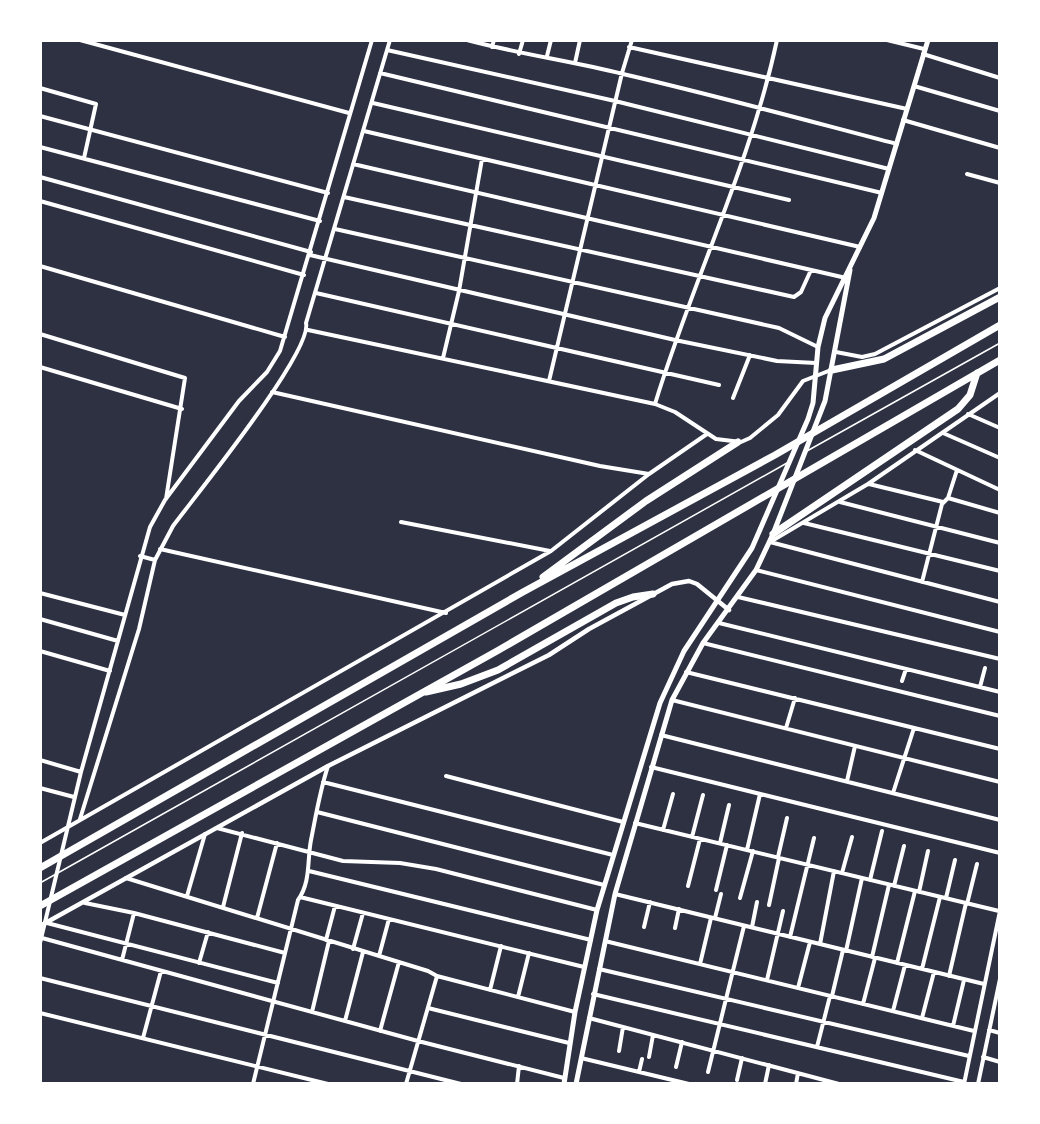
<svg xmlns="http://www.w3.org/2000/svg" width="1040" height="1124" font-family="Signika,sans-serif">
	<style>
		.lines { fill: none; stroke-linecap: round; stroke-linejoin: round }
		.service { stroke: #fff; stroke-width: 1.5 }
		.minor { stroke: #fff; stroke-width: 4 }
		.tertiary { stroke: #fff; stroke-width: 4.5 }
		.secondary { stroke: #fff; stroke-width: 5 }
		.motorway { stroke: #fff; stroke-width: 7 }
	</style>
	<rect width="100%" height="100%" fill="#2d3142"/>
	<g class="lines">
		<path class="service" d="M 807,451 L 1000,343
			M 40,883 L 787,463"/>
		<path class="minor" d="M 80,40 L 349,113
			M 467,40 C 519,54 571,61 623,74 C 714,95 805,120 897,144
			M 887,40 L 924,49
			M 492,47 L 494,40
			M 629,47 L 907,109
			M 387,50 L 615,101 L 889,169
			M 519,54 L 523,40
			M 923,54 L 1000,78
			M 547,56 L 551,40
			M 575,63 L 580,40
			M 380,73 L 882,193
			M 914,86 L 1000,111
			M 40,88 L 96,104 L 84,158
			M 373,103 L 789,200
			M 40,116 L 328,193
			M 903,120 L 1000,148
			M 364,131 L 860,247
			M 40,147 L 320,221
			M 353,164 L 846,278
			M 967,174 L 1000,183
			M 40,177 L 311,252
			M 344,197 L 794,297 L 801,292 L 811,270
			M 40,201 L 304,275
			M 335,229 L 779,328 L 818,347
			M 310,255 L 675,340 L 777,361 L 816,363
			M 40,266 L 285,337
			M 316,293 L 719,385
			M 308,330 L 655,404 L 675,412 L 716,439 L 741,442 L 750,438 L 778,415 L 803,381 L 831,370
			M 40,334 L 185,378 L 166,499
			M 836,352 L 862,357 L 875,354 L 1000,288
			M 443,358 L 459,291 L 482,159
			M 40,367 L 182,409
			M 549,381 L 622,73 L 632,40
			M 272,392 L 600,466 L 649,474
			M 733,398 L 750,355
			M 655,404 C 692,282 750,166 777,40
			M 968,414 L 1000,428
			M 943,433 L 1000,458
			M 915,450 L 1000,490
			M 869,484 L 943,502
			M 948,498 L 1000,513
			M 840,502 L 1000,543
			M 401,522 L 550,551
			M 804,523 L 1000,571
			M 770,542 L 868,484 L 1000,393
			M 770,542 L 1000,602
			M 160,549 L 446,613
			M 140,556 L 155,560
			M 756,570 L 1000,632
			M 922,582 L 942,504 L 948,498 L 957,470
			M 40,593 L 125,615
			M 738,597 L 1000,659
			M 40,619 L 118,641
			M 719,623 L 1000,692
			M 703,643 L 1000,716
			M 40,651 L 110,671
			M 686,672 L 1000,749
			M 902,681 L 906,669
			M 980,687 L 985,668
			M 672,700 L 1000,782
			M 786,728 L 795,698
			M 661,735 L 1000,820
			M 40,760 L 81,772
			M 651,767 L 1000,853
			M 446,776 L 623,822
			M 847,781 L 855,746
			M 323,782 L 613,855
			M 40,788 L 74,797
			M 893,793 L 914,728
			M 317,812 L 604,885
			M 80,819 L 139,629 L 155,560 L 173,526 C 196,495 313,351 306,323 L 390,40
			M 635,823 L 999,911
			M 217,828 L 343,861 L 400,863 L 436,869 L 597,910
			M 663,830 L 673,794
			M 692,837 L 703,795
			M 40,843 L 551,551 L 649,474 L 707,434
			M 720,843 L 729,805
			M 747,850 L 760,794
			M 778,857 L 787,818
			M 309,871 L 591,940
			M 842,873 L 852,837
			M 126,878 L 428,971 L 437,976 L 575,1012
			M 870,880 L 882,831
			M 688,886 L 700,839
			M 894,886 L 904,846
			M 716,890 L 727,845
			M 919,892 L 928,851
			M 615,894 L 984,984
			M 187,896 L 205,834
			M 300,897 L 584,967
			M 740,898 L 753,851
			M 946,898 L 955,860
			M 85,903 L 134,913 L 285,953
			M 967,904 L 977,864
			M 769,905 L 779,858
			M 223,907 L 242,833
			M 257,918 L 277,843
			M 715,918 L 721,894
			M 47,923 L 278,983
			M 644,927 L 650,902
			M 752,927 L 757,902
			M 675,928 L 679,909
			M 790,937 L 814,838
			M 42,938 L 418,1041 L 564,1078
			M 326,940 L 335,906
			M 605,941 L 974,1031
			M 40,943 L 81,772 L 150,527 L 165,500 L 239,401 L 267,372 L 280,351 L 372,40
			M 820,944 L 834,871
			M 353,949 L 363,913
			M 846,951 L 862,878
			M 379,956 L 389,919
			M 872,957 L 889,885
			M 122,960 L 134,913
			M 199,963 L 208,932
			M 897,963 L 915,891
			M 700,964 L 711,918
			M 599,969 L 969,1056
			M 922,969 L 940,897
			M 949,976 L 966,903
			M 40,978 L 461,1084
			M 767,980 L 783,911
			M 798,988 L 810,942
			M 490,990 L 501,946
			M 593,994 L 964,1082
			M 832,996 L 843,950
			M 518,997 L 529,953
			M 863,1004 L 875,958
			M 428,1008 L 569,1043
			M 893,1011 L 905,965
			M 312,1012 L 329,941
			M 40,1013 L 328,1084
			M 589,1018 L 839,1084
			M 922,1018 L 934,972
			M 345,1021 L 363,952
			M 953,1026 L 964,980
			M 989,1030 L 1000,1033
			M 380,1031 L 399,962
			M 143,1038 L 161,971
			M 817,1047 L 830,996
			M 619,1051 L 623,1027
			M 649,1057 L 653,1035
			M 983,1057 L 1000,1062
			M 581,1058 L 689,1084
			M 676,1067 L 682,1042
			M 639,1072 L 642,1059
			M 708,1072 L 744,926
			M 737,1080 L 742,1058
			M 253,1084 L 298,900 C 311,882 307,860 311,840 C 316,815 320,790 328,766
			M 406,1084 L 437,976
			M 517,1084 L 519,1066
			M 765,1084 L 769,1065
			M 796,1084 L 798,1073
			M 964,1084 L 1000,911
			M 978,1084 L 1000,979"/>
		<path class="tertiary" d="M 40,926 L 328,766 L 549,655 L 589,629 L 672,584 L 689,581 L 697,584 L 729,610"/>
		<path class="secondary" d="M 564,1084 L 575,1012 L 597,910 L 660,703 L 684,651 L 752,548 L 808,419 L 813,403 L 818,347 L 825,318 L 874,218 L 928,40
			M 576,1084 L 615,894 L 672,700 L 703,643 L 756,570 L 773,534 L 825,401 L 850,270"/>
		<path class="motorway" d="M 832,370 L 884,359 L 1000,297
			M 773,534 L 958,409 L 970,395 L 977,373
			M 543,577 L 646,501 L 738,442
			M 426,692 L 461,684 L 498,670 L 616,603 L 633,597 L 653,594
			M 40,868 L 523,592 L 775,455 L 1000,325
			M 40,906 L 497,651 L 1000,360"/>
	</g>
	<rect width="1040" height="1124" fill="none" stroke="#ffffff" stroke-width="84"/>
</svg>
